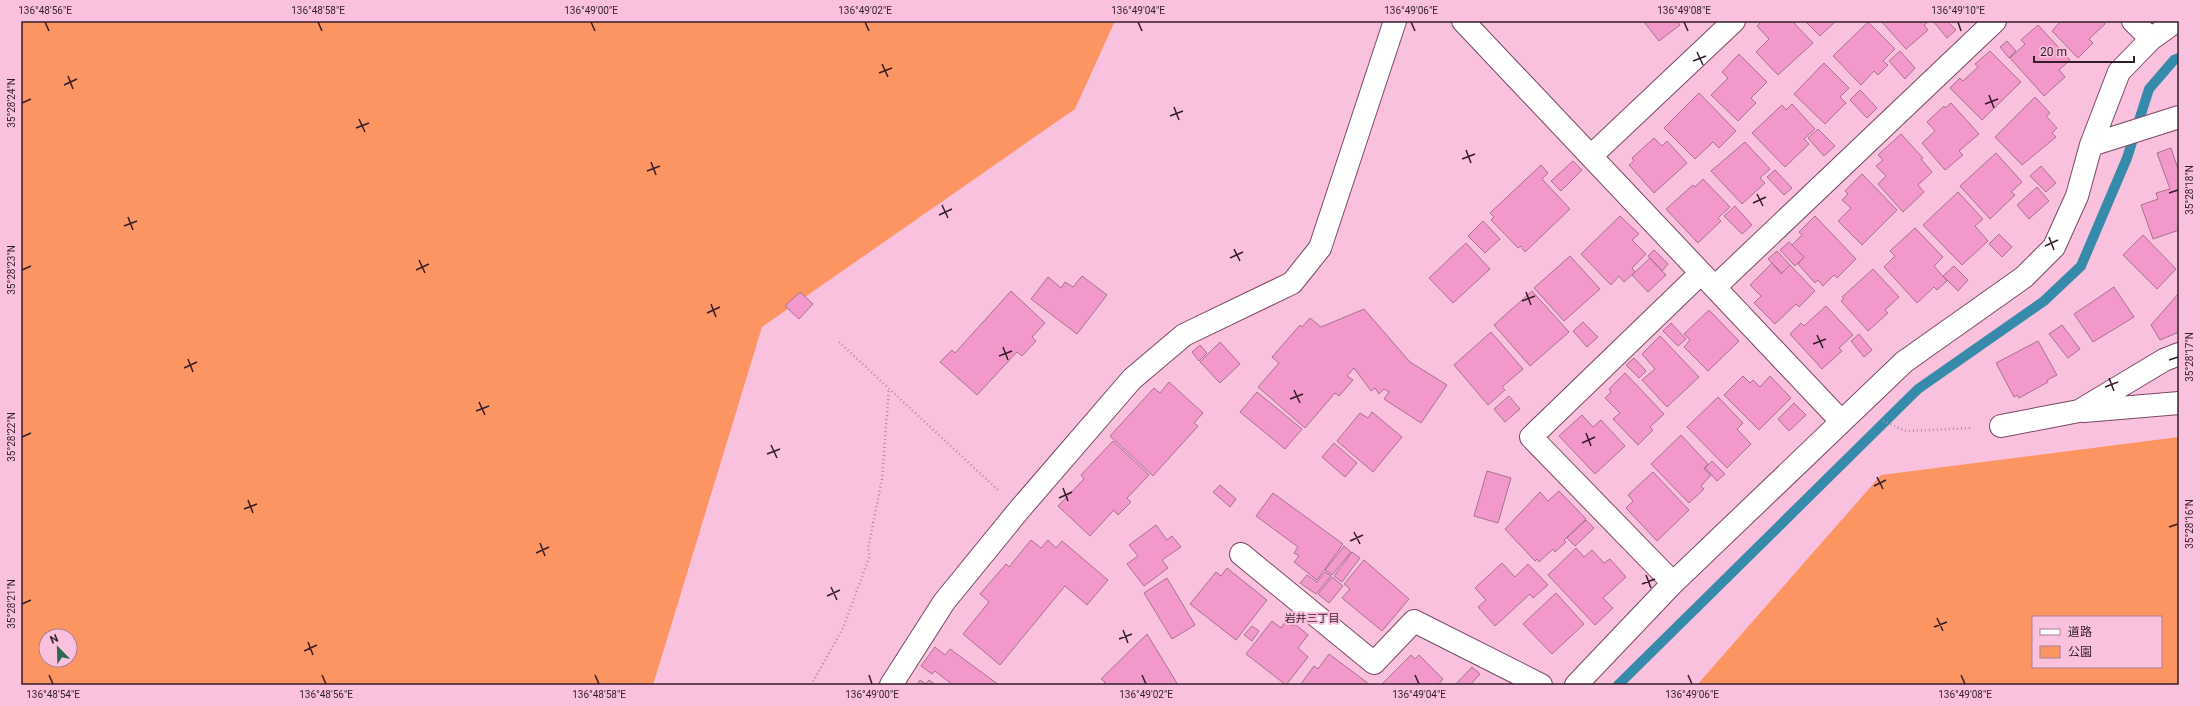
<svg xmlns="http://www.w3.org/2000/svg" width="2200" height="706" font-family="Roboto,'Noto Sans JP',sans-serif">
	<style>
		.green { fill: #fd9562; fill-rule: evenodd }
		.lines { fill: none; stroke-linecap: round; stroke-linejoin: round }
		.stream { stroke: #378baa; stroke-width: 10 }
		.building { fill: #f398ca; stroke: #a7738f }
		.minor-casing { stroke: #7a4a65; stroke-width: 24 }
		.path { stroke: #b78aa2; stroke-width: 2.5; stroke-dasharray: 1 3; stroke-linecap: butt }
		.minor { stroke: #fff; stroke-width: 22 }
		.ticks { fill: none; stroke: #321d29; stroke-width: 1.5 }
		.labels { text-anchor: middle; stroke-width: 4; stroke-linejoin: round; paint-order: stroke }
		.neighbourhood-label { font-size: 11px; fill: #321d29; stroke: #fac1de }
		.neatline { fill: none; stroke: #321d29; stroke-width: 1.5 }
		.ticks-label { font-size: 10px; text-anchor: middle; fill: #321d29 }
	</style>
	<rect width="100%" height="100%" fill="#fac1de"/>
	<path class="green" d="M 21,21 L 1115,21 L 1075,109 L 762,327 L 653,685 L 21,685 ZM 46,636 L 70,636 L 70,660 L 46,660 Z
		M 2179,437 L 2179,685 L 1697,685 L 1881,475 ZM 2033,617 L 2161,617 L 2161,667 L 2033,667 Z"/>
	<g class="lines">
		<path class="stream" d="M 1618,685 L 1918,389 L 2044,301 L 2081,266 L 2127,158 L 2149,89 L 2174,60 L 2179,58"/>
	</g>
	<path class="building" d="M 1645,21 L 1677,21 L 1680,25 L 1659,41 L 1644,22 Z
		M 1762,21 L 1792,21 L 1813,43 L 1778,75 L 1756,52 L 1769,39 L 1757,26 Z
		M 1805,21 L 1836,21 L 1820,36 Z
		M 1881,21 L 1929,21 L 1924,25 L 1928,30 L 1906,49 Z
		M 1933,21 L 1947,21 L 1956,30 L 1947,38 Z
		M 2061,21 L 2103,21 L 2105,24 L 2089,39 L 2093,43 L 2078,58 L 2052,31 Z
		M 1868,22 L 1895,49 L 1883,61 L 1888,65 L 1878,75 L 1874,71 L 1861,85 L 1833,56 Z
		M 2038,25 L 2070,60 L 2059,70 L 2065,77 L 2044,96 L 2010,58 L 2025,44 L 2021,40 Z
		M 2007,41 L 2016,51 L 2009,58 L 2000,47 Z
		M 1900,51 L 1915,68 L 1905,79 L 1889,61 Z
		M 1990,51 L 2021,82 L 1982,120 L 1950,88 L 1960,78 L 1963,81 L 1978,67 L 1975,64 Z
		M 1739,54 L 1767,82 L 1751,98 L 1756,103 L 1738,121 L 1711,95 L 1728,78 L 1722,72 Z
		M 1824,63 L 1849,88 L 1840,97 L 1846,103 L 1825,124 L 1794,94 Z
		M 1860,90 L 1877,108 L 1867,118 L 1850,100 Z
		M 1699,93 L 1736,131 L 1719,148 L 1713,142 L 1695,159 L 1664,128 Z
		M 2035,97 L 2050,113 L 2046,116 L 2057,128 L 2052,133 L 2056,137 L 2022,165 L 1995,137 Z
		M 1951,103 L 1979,134 L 1959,151 L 1963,155 L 1945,170 L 1922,143 L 1935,131 L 1927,122 L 1944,106 L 1945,108 Z
		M 1792,104 L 1815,129 L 1804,139 L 1809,144 L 1785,167 L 1752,133 L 1782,105 L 1786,110 Z
		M 1818,129 L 1835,146 L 1824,156 L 1808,138 Z
		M 1901,134 L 1923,158 L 1921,159 L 1932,172 L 1918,185 L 1924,192 L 1903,212 L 1878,184 L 1886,176 L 1876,166 L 1883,160 L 1878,155 Z
		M 1654,138 L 1662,146 L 1667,141 L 1687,163 L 1654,193 L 1629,165 L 1634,161 L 1632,158 Z
		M 1745,142 L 1770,169 L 1760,178 L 1765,183 L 1742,204 L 1711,171 Z
		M 2171,148 L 2179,172 L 2179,230 L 2153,239 L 2141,205 L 2158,199 L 2156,193 L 2170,189 L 2157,153 Z
		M 1996,153 L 2022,182 L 2011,192 L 2015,195 L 1990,219 L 1960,186 Z
		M 1573,161 L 1582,170 L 1561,191 L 1551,181 Z
		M 1541,165 L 1548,173 L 1542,179 L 1570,209 L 1525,252 L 1521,246 L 1518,248 L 1491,220 L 1494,217 L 1490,213 Z
		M 2041,166 L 2056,183 L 2046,192 L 2030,176 Z
		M 1775,170 L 1792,188 L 1784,195 L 1767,177 Z
		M 1862,174 L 1897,210 L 1862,245 L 1838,221 L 1851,208 L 1842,200 L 1848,194 L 1845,191 Z
		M 1703,179 L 1730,207 L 1718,218 L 1721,221 L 1698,243 L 1666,209 L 1693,185 L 1695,187 Z
		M 2037,187 L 2049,201 L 2029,219 L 2017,205 Z
		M 1958,192 L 1983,219 L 1975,226 L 1988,241 L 1962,265 L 1923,225 Z
		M 1735,206 L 1752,225 L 1742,234 L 1724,216 Z
		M 1620,216 L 1639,234 L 1632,240 L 1646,254 L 1632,268 L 1635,272 L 1624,282 L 1619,276 L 1611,285 L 1581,254 Z
		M 1815,216 L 1856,259 L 1837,278 L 1834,275 L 1823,286 L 1818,280 L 1815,283 L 1798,264 L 1804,257 L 1792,245 L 1802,235 L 1799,232 Z
		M 1483,221 L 1500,239 L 1485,253 L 1468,236 Z
		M 1915,228 L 1943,257 L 1934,266 L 1947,281 L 1937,290 L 1934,287 L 1917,303 L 1884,267 L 1895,256 L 1890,251 Z
		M 1999,234 L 2012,247 L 2002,257 L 1989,244 Z
		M 2143,235 L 2176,269 L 2157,289 L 2123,255 Z
		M 1789,242 L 1804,257 L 1795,266 L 1780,250 Z
		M 1466,243 L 1490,269 L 1453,303 L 1429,278 Z
		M 1654,250 L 1668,264 L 1662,271 L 1648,256 Z
		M 1777,251 L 1790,265 L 1782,273 L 1768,259 Z
		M 1570,256 L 1600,289 L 1564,321 L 1534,288 Z
		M 1650,258 L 1666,275 L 1648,292 L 1632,275 Z
		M 1772,263 L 1781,274 L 1790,265 L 1815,291 L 1799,307 L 1796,304 L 1775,324 L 1754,303 L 1761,296 L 1750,285 Z
		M 1954,266 L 1968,280 L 1958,291 L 1943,276 Z
		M 1873,269 L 1899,297 L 1885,310 L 1888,313 L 1868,331 L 1841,301 L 1844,299 L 1842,297 Z
		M 1082,276 L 1107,295 L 1077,334 L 1031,299 L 1048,277 L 1061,288 L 1065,282 L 1073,287 Z
		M 2114,287 L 2134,317 L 2093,342 L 2074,314 Z
		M 1011,291 L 1045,323 L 1032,337 L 1036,341 L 1022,356 L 1017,352 L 977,395 L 940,362 L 952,350 L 955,353 Z
		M 1532,291 L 1569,332 L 1530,366 L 1494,325 Z
		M 800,292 L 813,304 L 799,319 L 785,306 Z
		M 2179,293 L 2179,332 L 2160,340 L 2151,325 Z
		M 1826,306 L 1853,335 L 1839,348 L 1842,351 L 1822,369 L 1790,334 L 1801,323 L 1804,326 Z
		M 1364,309 L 1410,362 L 1447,385 L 1421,423 L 1384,399 L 1389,392 L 1384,389 L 1379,394 L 1375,388 L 1371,391 L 1354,368 L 1347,376 L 1353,380 L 1339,396 L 1335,393 L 1305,428 L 1258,387 L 1279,363 L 1272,357 L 1300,325 L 1302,327 L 1310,318 L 1321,327 Z
		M 1709,310 L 1739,341 L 1708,371 L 1684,347 L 1690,340 L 1684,334 Z
		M 1583,322 L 1598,337 L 1587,347 L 1573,331 Z
		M 1671,323 L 1686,339 L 1678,346 L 1663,331 Z
		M 2062,325 L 2080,349 L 2068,358 L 2049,334 Z
		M 1491,332 L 1523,369 L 1502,387 L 1505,390 L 1488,405 L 1454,365 Z
		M 1859,334 L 1872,350 L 1864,357 L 1851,341 Z
		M 1660,336 L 1699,377 L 1667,407 L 1642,380 L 1655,369 L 1642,354 Z
		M 2038,341 L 2057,375 L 2047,380 L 2048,382 L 2019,398 L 2017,395 L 2014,397 L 1996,363 Z
		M 1220,342 L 1240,364 L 1220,383 L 1200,362 Z
		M 1200,345 L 1207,353 L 1199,361 L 1192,352 Z
		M 1634,358 L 1646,371 L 1639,378 L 1626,365 Z
		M 1625,373 L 1664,414 L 1650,427 L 1653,430 L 1638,445 L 1613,419 L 1620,413 L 1605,398 L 1611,392 L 1609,389 Z
		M 1743,376 L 1750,383 L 1753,380 L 1760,387 L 1770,376 L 1791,398 L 1759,430 L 1724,395 Z
		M 1169,382 L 1203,413 L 1194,423 L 1198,426 L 1153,476 L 1110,436 L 1154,388 L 1160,393 Z
		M 1257,392 L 1302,429 L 1285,449 L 1240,412 Z
		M 1509,396 L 1520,409 L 1505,422 L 1494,409 Z
		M 1718,397 L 1743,423 L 1737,429 L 1751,444 L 1727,468 L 1687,427 Z
		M 1794,403 L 1806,415 L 1789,431 L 1778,419 Z
		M 1372,412 L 1402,437 L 1373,472 L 1337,441 L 1360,413 L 1368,418 Z
		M 1582,415 L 1593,427 L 1601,420 L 1625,446 L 1595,474 L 1559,436 Z
		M 1681,435 L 1708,464 L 1704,469 L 1711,475 L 1701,486 L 1704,489 L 1689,503 L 1651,464 Z
		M 1113,441 L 1149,475 L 1127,498 L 1131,502 L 1118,515 L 1114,510 L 1090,536 L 1058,506 L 1084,479 L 1081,475 Z
		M 1334,443 L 1357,463 L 1345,477 L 1322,457 Z
		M 1712,461 L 1725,474 L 1717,481 L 1705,468 Z
		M 1487,471 L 1511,478 L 1498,523 L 1474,516 Z
		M 1653,472 L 1689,510 L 1657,541 L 1626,508 L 1633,501 L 1628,495 Z
		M 1220,485 L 1236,499 L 1230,507 L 1213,492 Z
		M 1559,491 L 1586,519 L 1564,540 L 1566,542 L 1555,552 L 1553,549 L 1539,562 L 1537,559 L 1535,561 L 1505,529 L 1540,492 L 1548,501 Z
		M 1273,493 L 1343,544 L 1317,580 L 1294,562 L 1299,556 L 1294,553 L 1298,547 L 1256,516 Z
		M 1586,520 L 1594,528 L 1575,546 L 1567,538 Z
		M 1156,525 L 1167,540 L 1172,536 L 1181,547 L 1162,560 L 1168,568 L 1144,586 L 1127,564 L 1138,556 L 1129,545 Z
		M 1031,540 L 1041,548 L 1048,540 L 1056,548 L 1062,541 L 1108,580 L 1087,605 L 1065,586 L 1000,665 L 963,634 L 989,602 L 980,594 L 1006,564 L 1009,567 Z
		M 1344,546 L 1351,552 L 1332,575 L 1325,570 Z
		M 1576,548 L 1584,557 L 1592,550 L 1604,563 L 1610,559 L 1626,577 L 1603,598 L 1613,608 L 1595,625 L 1548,575 Z
		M 1352,552 L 1360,558 L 1342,582 L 1334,576 Z
		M 1364,560 L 1409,599 L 1382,631 L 1342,598 L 1350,589 L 1344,584 Z
		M 1502,563 L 1515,577 L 1528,564 L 1548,585 L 1533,598 L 1530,594 L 1495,626 L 1478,607 L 1486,600 L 1475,588 Z
		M 1227,568 L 1267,600 L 1236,640 L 1190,604 L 1216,572 L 1221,576 Z
		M 1325,572 L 1331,576 L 1316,594 L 1300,583 L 1307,575 L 1317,582 Z
		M 1332,577 L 1343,586 L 1329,603 L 1318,594 Z
		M 1167,578 L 1195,625 L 1172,639 L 1144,593 Z
		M 1556,593 L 1584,624 L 1552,654 L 1523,624 Z
		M 1272,621 L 1281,628 L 1286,621 L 1293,626 L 1295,624 L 1308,635 L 1298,648 L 1308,657 L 1286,685 L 1246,654 Z
		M 1252,626 L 1259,631 L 1252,641 L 1244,635 Z
		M 1147,634 L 1178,685 L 1102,685 L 1105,682 L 1101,679 Z
		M 935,647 L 945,655 L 950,649 L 999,685 L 953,685 L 935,671 L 932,674 L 921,666 Z
		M 1329,654 L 1369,684 L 1368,685 L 1300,685 L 1314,666 L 1318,669 Z
		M 1411,655 L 1415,659 L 1419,655 L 1443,679 L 1438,685 L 1381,685 Z
		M 1472,667 L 1480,674 L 1470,685 L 1455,685 Z
		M 920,680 L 926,684 L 929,680 L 936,685 L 917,685 Z"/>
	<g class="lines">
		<defs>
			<path id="minor" d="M 1463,21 L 1841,421
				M 2133,21 L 2151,39
				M 2091,145 L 2179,117
				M 1591,156 L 1734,21
				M 1715,287 L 1995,21
				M 2084,411 L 2179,403
				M 2001,426 L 2079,411 L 2164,360 L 2179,354
				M 1241,554 L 1374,663 L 1414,621 L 1541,685
				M 1673,583 L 1531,437 L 1701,273
				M 891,685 L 944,602 L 1019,510 L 1132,379 L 1184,335 L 1292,283 L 1320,248 L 1395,21
				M 1576,685 L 1673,583 L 1904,362 L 2024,277 L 2054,247 L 2077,196 L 2091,145 L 2119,72 L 2151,39 L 2176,21"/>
		</defs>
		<use href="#minor" class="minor-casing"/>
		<path class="path" d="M 839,342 L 998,490
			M 1883,421 L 1906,431 L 1972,428
			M 811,685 L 843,628 L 870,555 L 868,549 L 882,479 L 889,388"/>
		<use href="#minor" class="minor"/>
	</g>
	<path class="ticks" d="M 45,22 L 49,31M 318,22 L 322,31M 591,22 L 595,31M 865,22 L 869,31M 1138,22 L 1142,31M 1411,22 L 1415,31M 1684,22 L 1688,31M 1958,22 L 1961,31M 1697,52 L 1703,65M 1693,61 L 1706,56M 882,64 L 888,77M 879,73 L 892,68M 68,76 L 73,89M 64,85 L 77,79M 1989,95 L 1994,108M 22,103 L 31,99M 1985,104 L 1998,99M 1174,107 L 1179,120M 1170,116 L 1183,111M 359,119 L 365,132M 356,128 L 369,123M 1466,150 L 1471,163M 1462,159 L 1475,154M 651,162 L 656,175M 647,171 L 660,166M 2169,193 L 2178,190M 1757,194 L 1763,206M 1753,203 L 1766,197M 942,205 L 948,218M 939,215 L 952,209M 128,217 L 133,230M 124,226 L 137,221M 2049,237 L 2054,250M 2045,246 L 2058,240M 1234,249 L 1240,261M 1230,258 L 1243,252M 419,260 L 425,273M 22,270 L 31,266M 416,270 L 429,264M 1526,292 L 1531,305M 1522,301 L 1535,296M 711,304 L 716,317M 707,313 L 720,307M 1817,335 L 1823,348M 1813,344 L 1826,339M 1003,347 L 1008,360M 999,356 L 1012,351M 188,359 L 193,372M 2169,360 L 2178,357M 184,368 L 197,362M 2109,378 L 2114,391M 2105,387 L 2118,382M 1294,390 L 1300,403M 1290,399 L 1303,394M 479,402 L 485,415M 476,411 L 489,406M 1586,433 L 1591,446M 22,437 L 31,433M 1582,443 L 1595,437M 771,445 L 777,458M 767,454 L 780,449M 1877,477 L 1883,489M 1874,486 L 1886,480M 1063,488 L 1068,501M 1059,498 L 1072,492M 248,500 L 253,513M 244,509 L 257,504M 2169,527 L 2178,524M 1354,532 L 1360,544M 1350,541 L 1363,535M 540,543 L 545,556M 536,553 L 549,547M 1646,575 L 1651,588M 1642,584 L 1655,579M 831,587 L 837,600M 827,596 L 840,590M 22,604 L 31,600M 1937,618 L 1943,631M 1934,627 L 1947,622M 1123,630 L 1128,643M 1119,639 L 1132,634M 308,642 L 313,655M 304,651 L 317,645M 49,675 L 53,684M 322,675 L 326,684M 595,675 L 599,684M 869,675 L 872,684M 1142,675 L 1146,684M 1415,675 L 1419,684M 1688,675 L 1692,684M 1961,675 L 1965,684"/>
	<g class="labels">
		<g class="neighbourhood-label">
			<text x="1312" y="622">岩井三丁目</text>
		</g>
	</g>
	<rect width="2200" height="706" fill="none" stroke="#fac1de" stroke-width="44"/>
	<rect x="2032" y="616" width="130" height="52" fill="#fac1de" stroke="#aa7f96"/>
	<rect x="2040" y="629" width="20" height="6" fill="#ffffff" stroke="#aa7f96"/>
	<text x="2068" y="636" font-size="12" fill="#321d29">道路</text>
	<rect x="2040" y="646" width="20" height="12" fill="#fd9562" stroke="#aa7f96"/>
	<text x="2068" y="656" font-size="12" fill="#321d29">公園</text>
	<g transform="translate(58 648) rotate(337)"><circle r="19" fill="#fac1de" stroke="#aa7f96"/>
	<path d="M0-3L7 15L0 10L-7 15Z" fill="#2d6852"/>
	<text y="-6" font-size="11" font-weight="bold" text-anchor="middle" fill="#321d29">N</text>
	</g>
	<path d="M2034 56v6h100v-6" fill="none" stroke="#321d29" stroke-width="2"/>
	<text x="2040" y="56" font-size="12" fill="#321d29" stroke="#fac1de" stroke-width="3" paint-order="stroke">20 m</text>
	<rect x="22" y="22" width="2156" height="662" class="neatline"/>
	<g class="ticks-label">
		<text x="45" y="14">136°48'56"E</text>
		<text x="318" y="14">136°48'58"E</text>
		<text x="591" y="14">136°49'00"E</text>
		<text x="865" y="14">136°49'02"E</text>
		<text x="1138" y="14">136°49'04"E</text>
		<text x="1411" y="14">136°49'06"E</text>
		<text x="1684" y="14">136°49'08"E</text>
		<text x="1958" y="14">136°49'10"E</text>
		<text transform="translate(11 103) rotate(-90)" y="4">35°28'24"N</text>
		<text transform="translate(2189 190) rotate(-90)" y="4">35°28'18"N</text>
		<text transform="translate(11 270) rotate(-90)" y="4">35°28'23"N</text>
		<text transform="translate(2189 357) rotate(-90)" y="4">35°28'17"N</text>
		<text transform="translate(11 437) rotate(-90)" y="4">35°28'22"N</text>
		<text transform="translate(2189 524) rotate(-90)" y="4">35°28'16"N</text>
		<text transform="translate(11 604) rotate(-90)" y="4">35°28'21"N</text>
		<text x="53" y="698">136°48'54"E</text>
		<text x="326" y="698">136°48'56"E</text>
		<text x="599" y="698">136°48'58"E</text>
		<text x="872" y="698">136°49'00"E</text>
		<text x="1146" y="698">136°49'02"E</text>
		<text x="1419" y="698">136°49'04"E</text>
		<text x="1692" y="698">136°49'06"E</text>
		<text x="1965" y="698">136°49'08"E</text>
	</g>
</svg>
